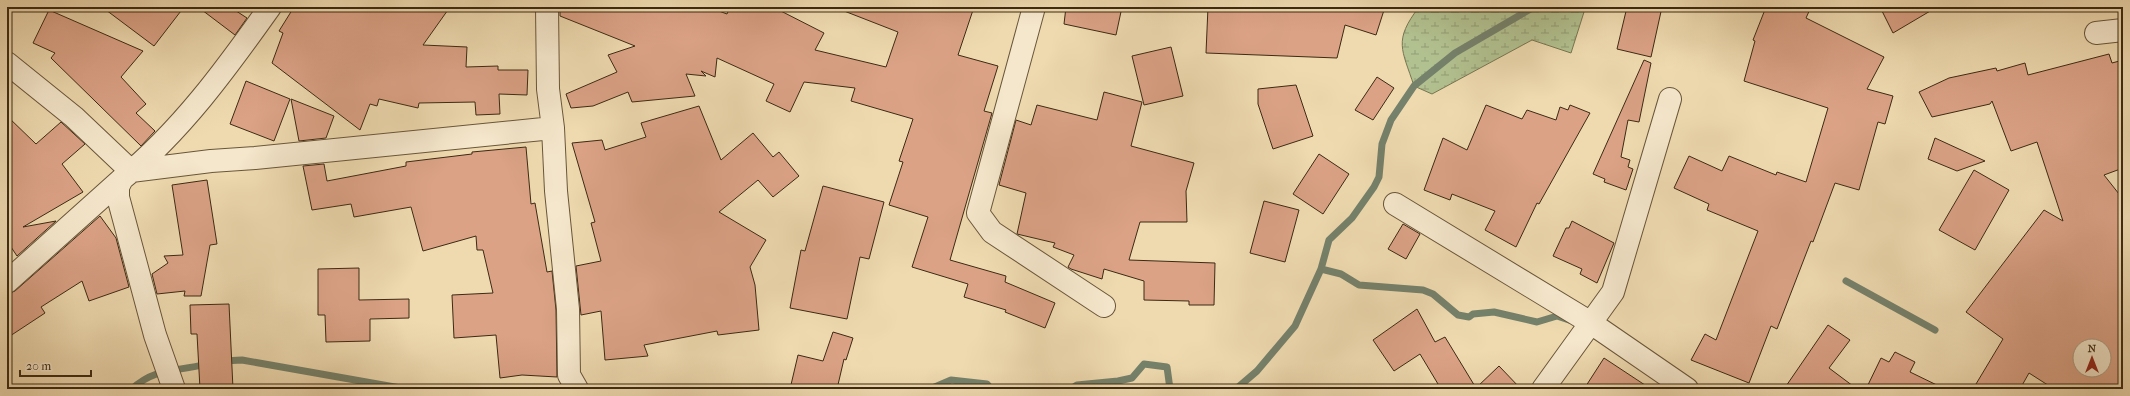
<svg xmlns="http://www.w3.org/2000/svg" width="2130" height="396" font-family="'IM FELL French Canon',serif">
	<style>
		.wetland { fill: url(#wetland-marsh); stroke: #777652 }
		.lines { fill: none; stroke-linecap: round; stroke-linejoin: round }
		.stream { stroke: #75816b; stroke-width: 7 }
		.building { fill: #dba286; stroke: #3c2a13; fill-rule: evenodd }
		.street-casing { stroke: #69563a; stroke-width: 24 }
		.street { stroke: #f5e7cc; stroke-width: 22 }
	</style>
	<defs>
		<pattern id="wetland-marsh" width="20" height="14" patternUnits="userSpaceOnUse"><rect width="20" height="14" fill="#b2c190"/><path d="M1 5h8M5 5V1M11 12h8M15 12V8" fill="none" stroke="#929d74"/></pattern>
	</defs>
	<rect width="100%" height="100%" fill="#efdab0"/>
	<filter id="stains"><feTurbulence type="fractalNoise" baseFrequency=".005" numOctaves="4"/><feColorMatrix values="0 0 0 0 .2 0 0 0 0 .09 0 0 0 0 .02 0 0 0 .5 -.17"/></filter>
	<radialGradient id="worn" r=".72"><stop offset=".6" stop-color="#630" stop-opacity="0"/><stop offset="1" stop-color="#630" stop-opacity=".3"/></radialGradient>
	<path class="wetland" d="M 1419,7 L 1589,7 L 1584,12 L 1571,53 L 1532,40 L 1432,94 L 1414,86 C 1402,49 1393,41 1419,7 Z"/>
	<g class="lines">
		<path class="stream" d="M 1321,269 L 1341,274 L 1359,285 L 1423,290 L 1433,294 L 1458,315 L 1469,317 L 1473,314 L 1494,312 L 1537,322 L 1557,316 L 1569,320
			M 1846,281 L 1935,330
			M 223,361 L 242,360 L 406,389
			M 132,389 C 155,367 178,372 206,364
			M 930,389 L 951,380 L 987,384 L 991,389
			M 1071,389 L 1077,385 L 1118,381 L 1132,378 L 1144,364 L 1167,367 L 1170,389
			M 1236,389 L 1257,371 L 1295,326 L 1321,269 L 1329,240 L 1352,218 L 1374,187 L 1379,177 L 1382,144 L 1391,120 L 1414,86 L 1455,53 L 1534,7"/>
	</g>
	<path class="building" d="M 102,7 L 184,7 L 154,46 Z
		M 198,7 L 230,7 L 247,18 L 235,35 Z
		M 294,7 L 450,7 L 423,45 L 467,47 L 466,67 L 498,66 L 498,70 L 528,70 L 527,95 L 499,94 L 500,114 L 476,115 L 475,102 L 419,103 L 418,108 L 379,99 L 377,106 L 370,104 L 360,130 L 272,63 L 283,33 L 279,31 Z
		M 560,7 L 708,7 L 727,14 L 730,7 L 773,7 L 824,33 L 815,50 L 886,67 L 898,32 L 839,9 L 839,7 L 974,7 L 958,55 L 998,66 L 984,111 L 992,113 L 950,260 L 1006,276 L 1005,282 L 1055,303 L 1045,328 L 1005,312 L 1006,310 L 964,297 L 968,284 L 912,267 L 928,217 L 889,205 L 903,162 L 899,161 L 913,119 L 851,101 L 855,88 L 804,82 L 790,112 L 766,101 L 774,84 L 717,58 L 715,77 L 701,71 L 706,76 L 686,74 L 695,96 L 632,102 L 628,92 L 593,106 L 571,108 L 566,94 L 617,72 L 608,55 L 635,46 L 560,16 Z
		M 1066,7 L 1122,7 L 1116,35 L 1064,24 Z
		M 1208,7 L 1385,7 L 1376,35 L 1345,25 L 1337,58 L 1206,53 Z
		M 1627,7 L 1662,7 L 1651,57 L 1617,49 Z
		M 1766,7 L 1811,7 L 1806,18 L 1884,57 L 1867,89 L 1893,96 L 1885,124 L 1878,122 L 1859,190 L 1835,183 L 1813,242 L 1811,241 L 1777,329 L 1771,326 L 1749,383 L 1691,360 L 1705,334 L 1716,340 L 1758,231 L 1707,210 L 1709,204 L 1674,188 L 1689,156 L 1722,171 L 1729,156 L 1776,175 L 1777,172 L 1806,182 L 1828,108 L 1744,81 L 1755,41 L 1753,40 Z
		M 1880,7 L 1937,7 L 1893,33 Z
		M 49,10 L 143,51 L 121,77 L 146,104 L 136,113 L 155,131 L 141,146 L 51,58 L 55,53 L 33,43 Z
		M 1171,47 L 1183,96 L 1144,105 L 1132,56 Z
		M 2109,54 L 2112,63 L 2123,60 L 2123,168 L 2104,175 L 2123,199 L 2123,389 L 2054,389 L 2029,373 L 2020,389 L 1973,389 L 2003,339 L 1966,312 L 2044,210 L 2063,221 L 2037,142 L 2011,151 L 1992,101 L 1990,104 L 1932,117 L 1919,92 L 1949,78 L 1996,68 L 1997,71 L 2025,63 L 2028,75 ZM 2080,346 L 2104,346 L 2104,370 L 2080,370 Z
		M 1644,60 L 1651,63 L 1639,122 L 1628,120 L 1621,157 L 1630,160 L 1628,167 L 1633,169 L 1626,190 L 1604,182 L 1605,179 L 1593,174 Z
		M 1377,77 L 1394,88 L 1373,120 L 1355,110 Z
		M 246,81 L 290,99 L 274,141 L 230,124 Z
		M 1296,85 L 1313,136 L 1273,149 L 1258,104 L 1258,89 Z
		M 1104,92 L 1142,102 L 1131,146 L 1194,163 L 1186,191 L 1187,222 L 1140,222 L 1129,260 L 1215,263 L 1214,305 L 1189,305 L 1189,301 L 1144,300 L 1144,281 L 1104,269 L 1102,279 L 1071,269 L 1068,267 L 1074,255 L 1053,247 L 1055,243 L 1017,234 L 1026,193 L 999,185 L 1016,120 L 1031,125 L 1037,105 L 1097,120 Z
		M 291,99 L 334,116 L 326,138 L 299,141 Z
		M 1486,105 L 1522,119 L 1527,110 L 1556,120 L 1560,107 L 1568,110 L 1570,105 L 1590,113 L 1539,204 L 1537,203 L 1516,247 L 1485,230 L 1495,211 L 1452,194 L 1450,200 L 1424,190 L 1443,138 L 1467,150 Z
		M 699,106 L 721,160 L 753,133 L 773,157 L 779,152 L 799,176 L 773,197 L 758,180 L 719,212 L 766,240 L 750,267 L 755,285 L 759,330 L 718,335 L 717,331 L 644,345 L 648,356 L 605,360 L 601,311 L 581,315 L 576,266 L 601,261 L 591,223 L 595,222 L 572,143 L 602,140 L 605,150 L 646,137 L 641,123 Z
		M 7,116 L 36,144 L 61,122 L 85,144 L 62,164 L 83,192 L 23,227 L 56,221 L 17,256 L 7,241 Z
		M 1935,138 L 1985,161 L 1957,171 L 1928,159 Z
		M 526,147 L 531,204 L 535,203 L 547,272 L 552,271 L 556,310 L 557,377 L 522,375 L 500,378 L 496,335 L 454,338 L 452,295 L 493,293 L 483,250 L 477,250 L 476,236 L 423,251 L 411,207 L 354,217 L 351,204 L 312,210 L 303,166 L 324,164 L 327,181 L 406,166 L 406,162 L 472,154 L 472,152 Z
		M 1319,154 L 1349,174 L 1323,214 L 1293,194 Z
		M 1974,170 L 2009,190 L 1975,250 L 1939,230 Z
		M 207,180 L 217,244 L 210,245 L 201,296 L 184,296 L 185,291 L 157,294 L 152,274 L 168,263 L 164,256 L 183,255 L 172,185 Z
		M 823,186 L 884,202 L 869,259 L 860,257 L 847,319 L 790,308 L 801,250 L 805,251 Z
		M 1264,201 L 1299,210 L 1285,262 L 1250,253 Z
		M 100,216 L 116,238 L 129,287 L 89,301 L 82,281 L 41,307 L 45,313 L 7,338 L 7,294 L 15,291 Z
		M 1572,221 L 1614,243 L 1597,283 L 1580,274 L 1582,269 L 1553,256 L 1566,228 L 1569,228 Z
		M 1403,224 L 1420,234 L 1406,259 L 1388,249 Z
		M 359,268 L 359,300 L 409,299 L 409,318 L 370,319 L 370,341 L 326,342 L 325,315 L 318,315 L 318,269 Z
		M 229,304 L 233,389 L 200,389 L 197,334 L 191,334 L 190,305 Z
		M 1417,309 L 1435,342 L 1445,337 L 1476,388 L 1499,366 L 1521,389 L 1441,389 L 1420,354 L 1394,371 L 1373,340 Z
		M 1828,325 L 1850,340 L 1829,368 L 1857,389 L 1784,389 Z
		M 833,332 L 853,338 L 846,360 L 844,359 L 837,389 L 790,389 L 798,355 L 823,361 Z
		M 1895,352 L 1915,362 L 1910,372 L 1945,389 L 1866,389 L 1881,358 L 1889,362 Z
		M 1604,358 L 1651,389 L 1584,389 Z"/>
	<g class="lines">
		<defs>
			<path id="street" d="M 547,7 L 548,89 L 553,128 L 556,191 L 568,309 L 569,375 L 577,389
				M 1034,7 L 978,213 L 992,232 L 1104,306
				M 2096,33 L 2123,30
				M 7,63 L 74,117 L 131,171 L 211,161 L 255,158 L 553,128
				M 1395,204 L 1591,323 L 1687,389
				M 7,282 L 122,179
				M 174,389 L 155,335 L 118,197 L 118,187 L 122,179 C 181,131 226,69 270,7
				M 1543,389 L 1613,292 L 1670,99"/>
		</defs>
		<use href="#street" class="street-casing"/>
		<use href="#street" class="street"/>
	</g>
	<rect width="2130" height="396" fill="none" stroke="#efdab0" stroke-width="24"/>
	<rect x="8" y="8" width="2114" height="380" fill="none" stroke="#3c2a13" stroke-width="2"/>
	<rect x="12" y="12" width="2106" height="372" fill="none" stroke="#3c2a13"/>
	<g transform="translate(2092 358)"><circle r="19" fill="#f5e7cc" stroke="#ab9b82"/>
	<path d="M0-3L7 15L0 10L-7 15Z" fill="#8f2418"/>
	<text y="-6" font-size="11" font-weight="bold" text-anchor="middle" fill="#3c2a13">N</text>
	</g>
	<path d="M20 370v6h71v-6" fill="none" stroke="#3c2a13" stroke-width="2"/>
	<text x="26" y="370" font-size="12" fill="#3c2a13" stroke="#f5e7cc" stroke-width="3" paint-order="stroke">20 m</text>
	<rect width="100%" height="100%" filter="url(#stains)"/>
	<rect width="100%" height="100%" fill="url(#worn)"/>
</svg>
